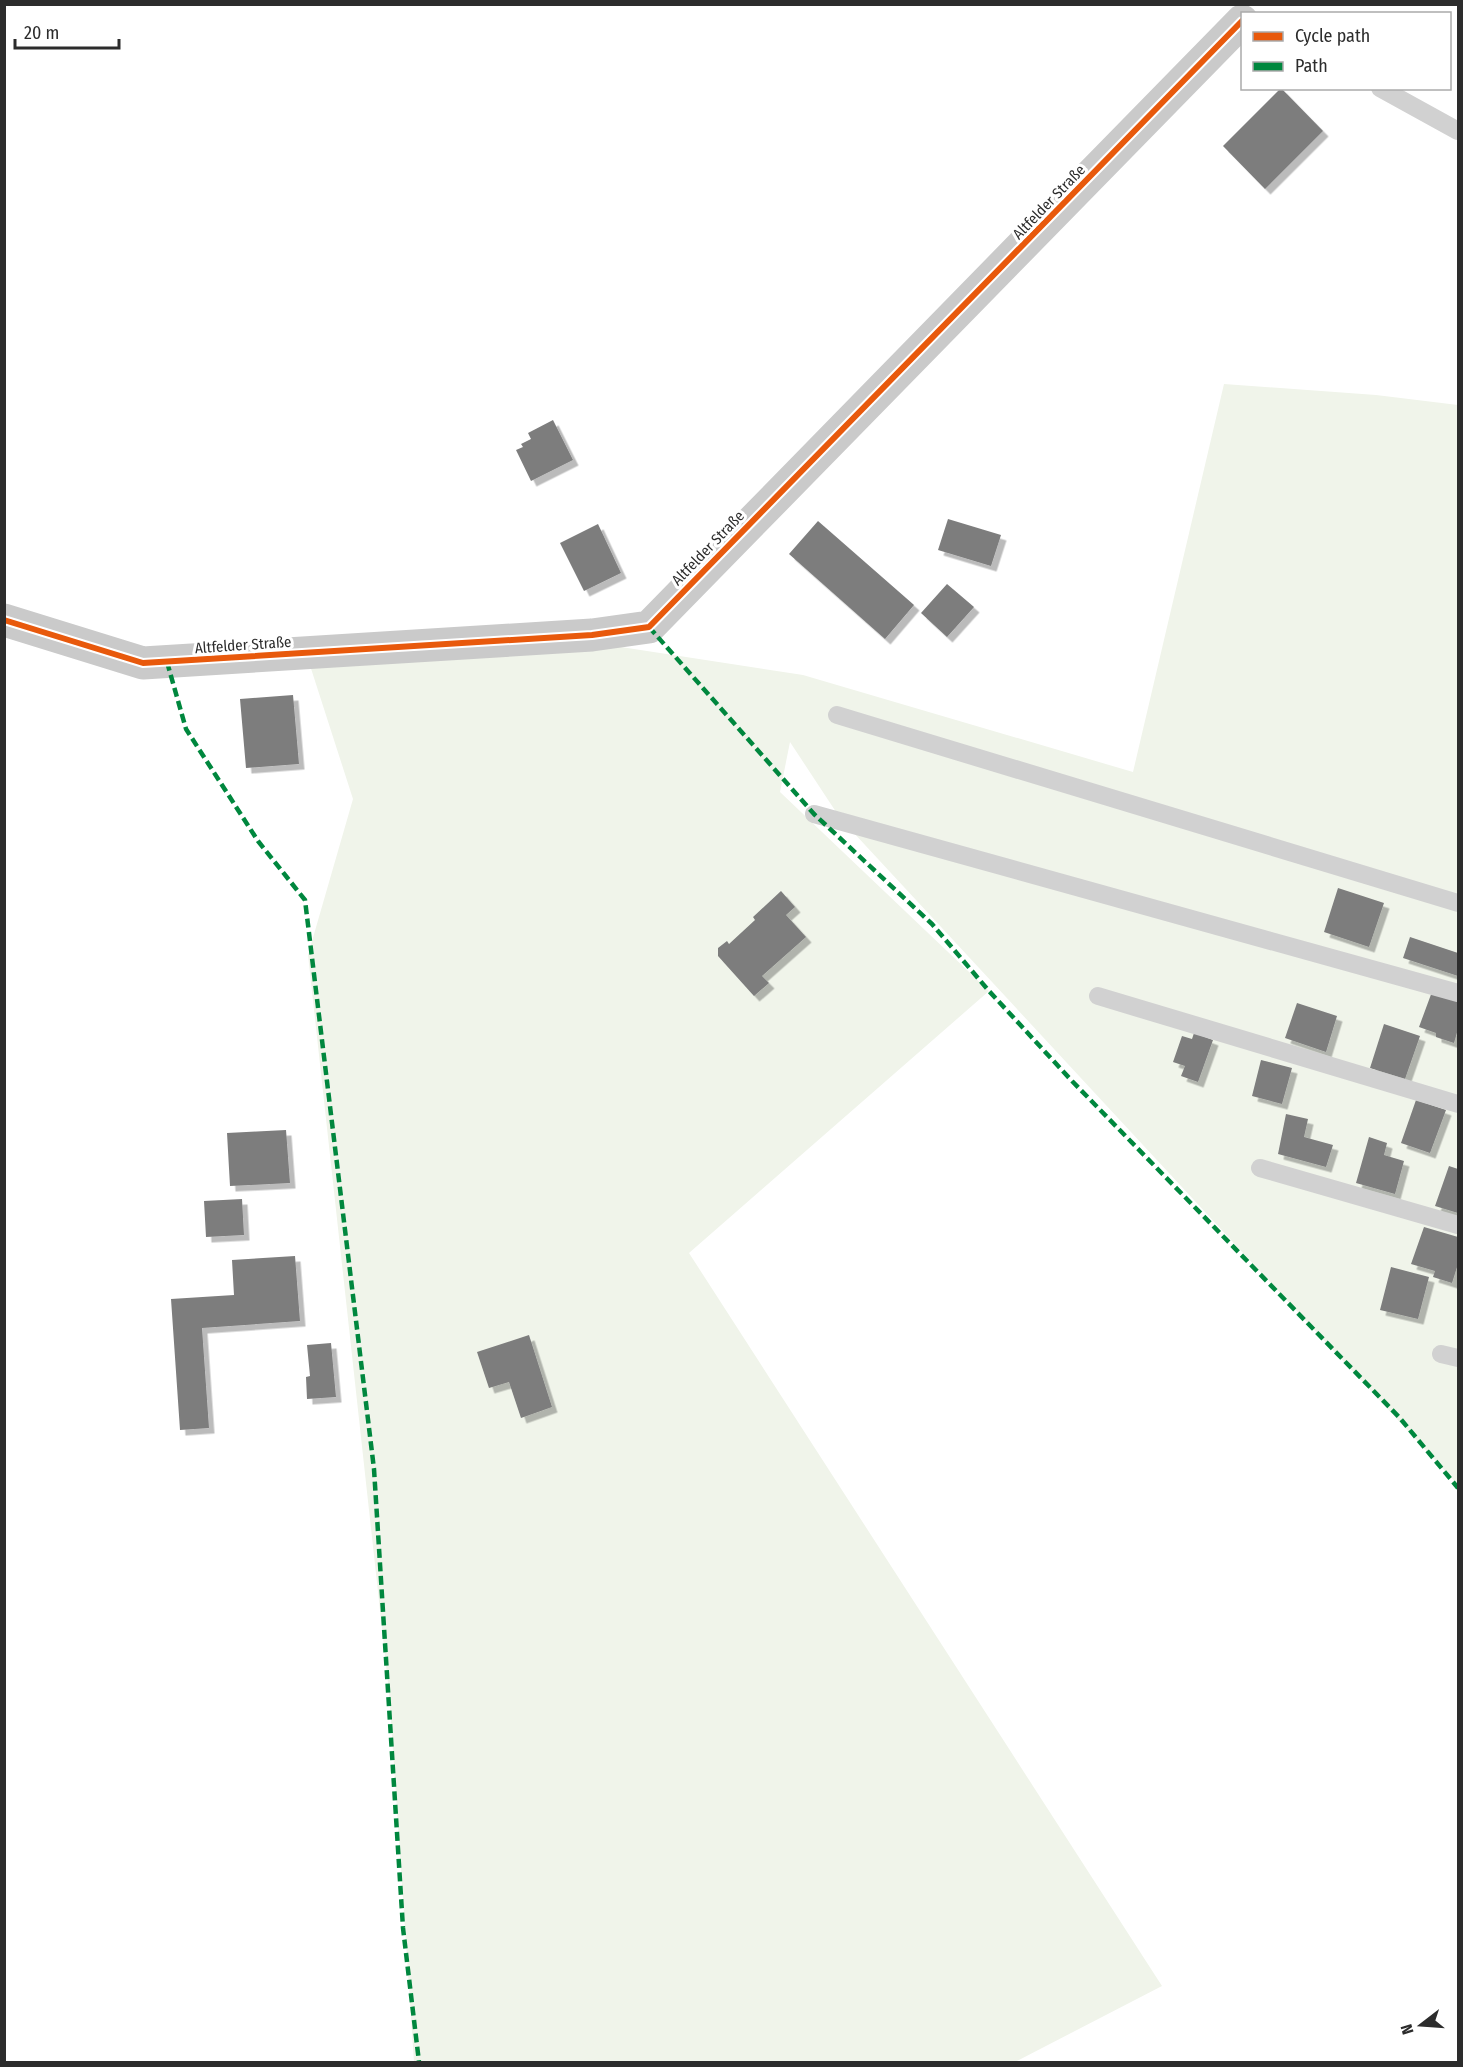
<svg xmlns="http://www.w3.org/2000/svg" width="1463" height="2067" font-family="'Fira Sans Condensed',sans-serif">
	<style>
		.green { fill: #f0f4ea }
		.building { fill: #7d7d7d; filter: url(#shadow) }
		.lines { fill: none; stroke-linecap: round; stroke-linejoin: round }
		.lane { stroke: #d1d1d1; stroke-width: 18 }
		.secondary { stroke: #cacaca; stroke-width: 33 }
		.quiet { stroke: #00873e; stroke-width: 4.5; stroke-dasharray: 9 4.5; stroke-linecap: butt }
		.cycleway-casing { stroke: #fff; stroke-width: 10 }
		.cycleway { stroke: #e8590c; stroke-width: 6 }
		.labels { text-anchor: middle; stroke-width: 6; stroke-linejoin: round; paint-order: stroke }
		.street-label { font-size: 15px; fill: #2c2c2c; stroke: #fff }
	</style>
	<defs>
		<filter id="shadow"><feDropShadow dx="5.5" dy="5.5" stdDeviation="0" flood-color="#0004"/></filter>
	</defs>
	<rect width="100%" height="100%" fill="#fff"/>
	<path class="green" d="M 1224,384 L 1376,395 L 1458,405 L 1458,1485 L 840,818 L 790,742 L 780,792 L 989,991 L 689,1253 L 1162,1986 L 1015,2062 L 414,2062 L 389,1692 L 308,955 L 353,799 L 306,653 L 595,643 L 803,675 L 1133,772 Z"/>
	<path class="building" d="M 1281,88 L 1323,131 L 1265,189 L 1223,146 Z
		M 553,420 L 573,460 L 531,481 L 516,450 L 523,447 L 521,444 L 531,439 L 528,433 Z
		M 948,519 L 1001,535 L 991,566 L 938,550 Z
		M 818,521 L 914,605 L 885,639 L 789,554 Z
		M 598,524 L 621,573 L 584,591 L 560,543 Z
		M 947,584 L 974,607 L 947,637 L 921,613 Z
		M 293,695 L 299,764 L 246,768 L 240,699 Z
		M 1338,888 L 1384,903 L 1369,947 L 1324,932 Z
		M 781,891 L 795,907 L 786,915 L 806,937 L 762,976 L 769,983 L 754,996 L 718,956 L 718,948 L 727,941 L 729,944 L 755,920 L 753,917 Z
		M 1410,937 L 1458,953 L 1458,976 L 1403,958 Z
		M 1433,989 L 1458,999 L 1458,1029 L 1454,1043 L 1436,1037 L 1436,1033 L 1419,1027 Z
		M 1297,1003 L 1337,1016 L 1326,1052 L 1285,1038 Z
		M 1384,1024 L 1420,1036 L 1405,1079 L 1370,1068 Z
		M 1194,1033 L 1213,1040 L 1198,1082 L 1181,1076 L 1185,1066 L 1173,1062 L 1182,1036 L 1192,1039 Z
		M 1261,1060 L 1292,1068 L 1282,1104 L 1252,1096 Z
		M 1416,1100 L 1446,1110 L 1430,1153 L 1401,1143 Z
		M 1286,1114 L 1308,1119 L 1304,1137 L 1333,1145 L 1326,1167 L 1278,1154 Z
		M 286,1130 L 290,1183 L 230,1186 L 227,1133 Z
		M 1369,1137 L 1387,1143 L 1384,1155 L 1404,1161 L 1395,1194 L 1356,1183 Z
		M 1449,1166 L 1458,1169 L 1458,1213 L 1435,1206 Z
		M 242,1199 L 244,1235 L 206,1237 L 204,1201 Z
		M 1424,1227 L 1458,1237 L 1458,1264 L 1452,1283 L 1433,1277 L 1435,1271 L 1411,1264 Z
		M 295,1256 L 300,1321 L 202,1328 L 209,1428 L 180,1430 L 171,1299 L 234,1295 L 232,1260 Z
		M 1391,1267 L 1429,1277 L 1418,1319 L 1380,1310 Z
		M 529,1335 L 552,1407 L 521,1418 L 509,1382 L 489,1388 L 477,1352 Z
		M 331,1343 L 336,1397 L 307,1399 L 306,1377 L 310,1376 L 307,1345 Z"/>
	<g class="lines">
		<path class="lane" d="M 1380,88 L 1458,131
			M 837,715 L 1458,903
			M 814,814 L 1458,993
			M 1098,996 L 1458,1104
			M 1260,1168 L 1458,1225
			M 1441,1354 L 1458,1358"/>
		<path class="secondary" d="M 4,620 L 143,663 L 592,635 L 649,627 L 1242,21"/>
		<path class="quiet" d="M 649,627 L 814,814 L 932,924 L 989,991 L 1072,1081 L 1399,1417 L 1458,1488
			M 167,662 L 186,729 L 258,841 L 305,900 L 374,1469 L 403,1928 L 419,2062"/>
		<defs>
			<path id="cycleway" d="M 4,620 L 143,663 L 592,635 L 649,627 L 1242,21"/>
		</defs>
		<use href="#cycleway" class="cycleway-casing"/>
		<use href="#cycleway" class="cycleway"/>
	</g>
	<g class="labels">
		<g class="street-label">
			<text transform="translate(1049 202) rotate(-46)" y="5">Altfelder Straße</text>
			<text transform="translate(708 548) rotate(-46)" y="5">Altfelder Straße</text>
			<text transform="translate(243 645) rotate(-4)" y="5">Altfelder Straße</text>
		</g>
	</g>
	<rect width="1463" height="2067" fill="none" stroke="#2c2c2c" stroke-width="12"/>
	<rect x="1241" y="12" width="210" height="78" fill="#ffffff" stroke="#ababab" stroke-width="1.5"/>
	<rect x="1253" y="32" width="30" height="9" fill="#e8590c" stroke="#ababab" stroke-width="1.5"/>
	<text x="1295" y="42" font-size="18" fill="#2c2c2c">Cycle path</text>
	<rect x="1253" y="62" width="30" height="9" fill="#00873e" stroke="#ababab" stroke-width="1.5"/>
	<text x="1295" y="72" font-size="18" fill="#2c2c2c">Path</text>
	<g transform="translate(1421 2025) rotate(253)" stroke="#ffffff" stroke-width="4.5" paint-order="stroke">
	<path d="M0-4.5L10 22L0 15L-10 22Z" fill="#2c2c2c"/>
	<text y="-9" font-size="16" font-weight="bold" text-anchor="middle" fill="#2c2c2c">N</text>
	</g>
	<path d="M15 39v9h104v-9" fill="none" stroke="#2c2c2c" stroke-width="3"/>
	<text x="24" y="39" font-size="18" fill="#2c2c2c" stroke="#ffffff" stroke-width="4.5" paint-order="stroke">20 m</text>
</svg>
